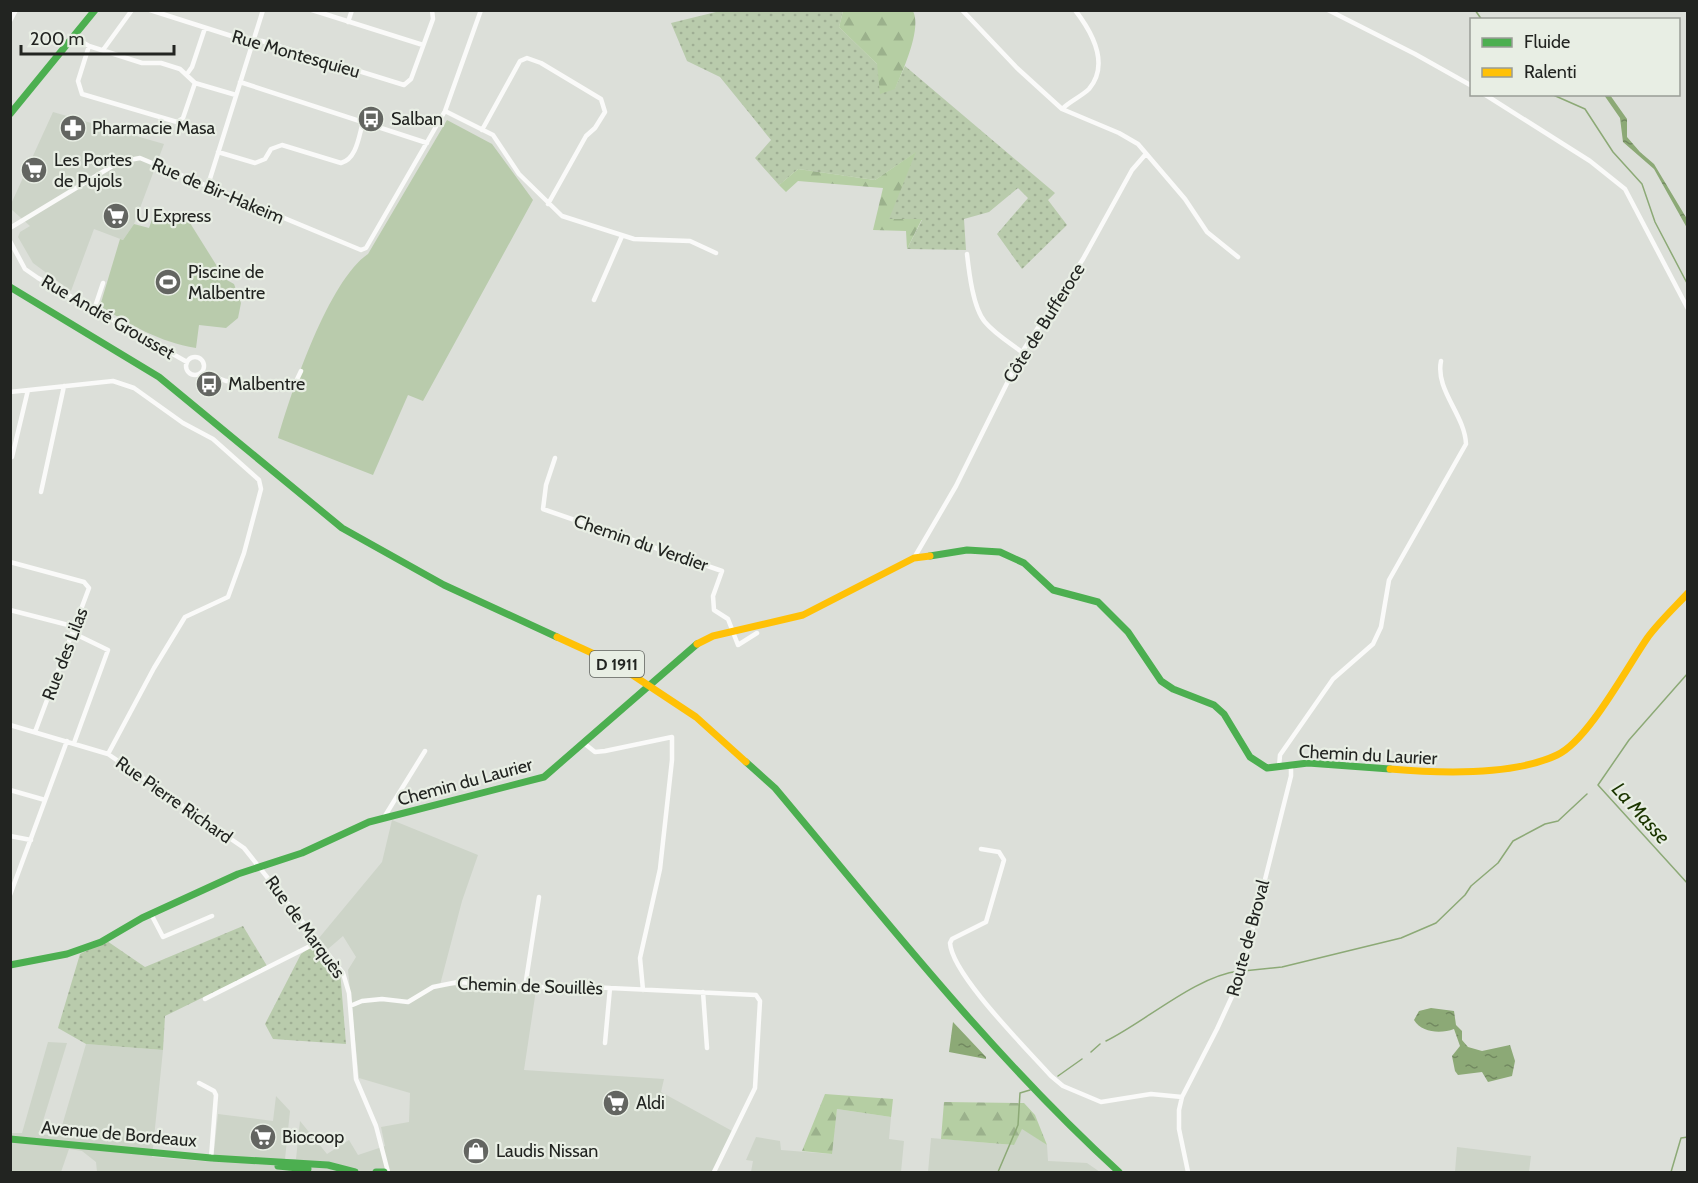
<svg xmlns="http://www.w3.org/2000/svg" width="1698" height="1183" font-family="Cabin,sans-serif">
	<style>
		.built { fill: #cdd4c8 }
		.grass { fill: url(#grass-dots) }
		.forest { fill: url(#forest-firs) }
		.green { fill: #b9cbac }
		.water { fill: url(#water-ripples) }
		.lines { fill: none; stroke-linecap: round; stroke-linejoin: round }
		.stream { stroke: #8ca976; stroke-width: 1.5 }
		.street { stroke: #fafaf9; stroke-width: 4.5 }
		.fast { stroke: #4caf50; stroke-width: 7 }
		.slow { stroke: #ffc107; stroke-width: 7 }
		.labels { text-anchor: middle; stroke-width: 4.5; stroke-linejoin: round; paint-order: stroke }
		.shield { fill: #e8eee4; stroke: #5d615c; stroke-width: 1.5 }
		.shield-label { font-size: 16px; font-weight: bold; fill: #222421 }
		.street-label { font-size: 18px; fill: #222421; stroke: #e8eee4 }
		.poi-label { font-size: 18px; fill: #222421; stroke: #e8eee4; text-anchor: start }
		.water-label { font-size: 20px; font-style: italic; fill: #1b3500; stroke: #e8eee4 }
	</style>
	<defs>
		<pattern id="grass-dots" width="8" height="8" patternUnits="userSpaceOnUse" patternTransform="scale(1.5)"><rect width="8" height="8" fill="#b9cbac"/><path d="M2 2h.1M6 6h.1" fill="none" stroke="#9fae94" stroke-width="1.8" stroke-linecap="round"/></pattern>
		<pattern id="forest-firs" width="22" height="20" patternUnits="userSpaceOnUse" patternTransform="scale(1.5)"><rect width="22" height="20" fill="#b5cea3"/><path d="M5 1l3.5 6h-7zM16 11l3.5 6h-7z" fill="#9bb18c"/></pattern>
		<pattern id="water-ripples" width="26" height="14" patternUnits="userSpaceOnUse" patternTransform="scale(1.5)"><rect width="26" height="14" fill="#8ca976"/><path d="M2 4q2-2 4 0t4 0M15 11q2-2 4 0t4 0" fill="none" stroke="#728960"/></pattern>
	</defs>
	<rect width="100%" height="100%" fill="#dcdfd9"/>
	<path class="built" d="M 53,112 L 164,144 L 134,224 L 123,240 L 94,229 L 71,291 L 33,263 L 18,237 L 20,232 L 30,226 L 11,209 L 11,204 Z
		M 392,820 L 478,855 L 462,901 L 440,985 L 536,990 L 524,1070 L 664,1079 L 661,1092 L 734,1132 L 713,1172 L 97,1172 L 96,1162 L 82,1151 L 69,1149 L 61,1172 L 11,1172 L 10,1133 L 22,1133 L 48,1042 L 67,1043 L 39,1134 L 59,1136 L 86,1044 L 163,1050 L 152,1157 L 213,1162 L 218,1114 L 273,1121 L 276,1096 L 290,1111 L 285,1159 L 296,1159 L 300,1121 L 327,1154 L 349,1140 L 358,1155 L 385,1146 L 381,1127 L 409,1122 L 410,1093 L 359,1078 L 348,970 L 356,957 L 343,936 L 328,949 L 319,938 L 382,862 Z
		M 837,1109 L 891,1117 L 889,1139 L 904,1141 L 901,1172 L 751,1172 L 753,1161 L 746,1160 L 756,1137 L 780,1141 L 781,1150 L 831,1154 Z
		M 1022,1128 L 1047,1145 L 1048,1161 L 1087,1163 L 1100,1172 L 928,1172 L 931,1138 L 1013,1145 Z
		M 1457,1147 L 1531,1156 L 1529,1172 L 1455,1172 Z"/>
	<path class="grass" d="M 720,11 L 843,11 L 839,27 L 877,64 L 895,88 L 905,66 L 1055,193 L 1048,200 L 1067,225 L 1022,269 L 997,234 L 1028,198 L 1018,188 L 989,212 L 964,219 L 966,250 L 907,249 L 922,220 L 888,219 L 915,153 L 875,180 L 798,169 L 779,185 L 755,158 L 771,140 L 720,77 L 687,61 L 671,23 Z
		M 243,926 L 267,966 L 165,1016 L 163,1050 L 86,1044 L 58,1028 L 80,954 L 107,941 L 145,967 Z
		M 314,945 L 340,970 L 346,1044 L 273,1039 L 265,1024 L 301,954 Z"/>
	<path class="forest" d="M 843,11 L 913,11 C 922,29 903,70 895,89 L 880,94 L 877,64 L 839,27 Z
		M 916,152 L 889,219 L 922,219 L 907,249 L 906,231 L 873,230 L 883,188 L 798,181 L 786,192 L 779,185 L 798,169 L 875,180 Z
		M 825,1094 L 893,1099 L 891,1117 L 837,1109 L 832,1154 L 802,1151 Z
		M 944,1102 L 1024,1103 L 1035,1115 L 1047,1145 L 1022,1129 L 1014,1145 L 941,1139 Z"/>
	<path class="green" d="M 447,120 L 492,144 L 533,200 L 423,401 L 408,395 L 373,475 L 278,438 C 291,392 329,280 368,254 Z
		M 155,211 L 190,223 L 225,279 L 234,284 L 241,303 L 238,318 L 226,328 L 199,325 L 196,348 C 159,342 131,325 100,306 L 120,239 L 123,240 L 134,224 L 149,228 Z"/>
	<path class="water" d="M 1604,95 L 1610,95 L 1627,119 L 1627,137 L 1640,152 L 1654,164 L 1687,219 L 1687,228 L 1654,169 L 1623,142 L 1620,118 Z
		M 1431,1008 L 1454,1011 L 1456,1025 L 1462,1031 L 1462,1040 L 1468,1047 L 1482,1051 L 1510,1045 L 1515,1061 L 1512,1076 L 1488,1082 L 1482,1072 L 1458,1075 L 1455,1071 L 1452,1056 L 1460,1046 L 1454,1029 C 1441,1034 1422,1033 1414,1020 L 1419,1011 Z
		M 953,1022 L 986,1057 L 986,1059 L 949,1052 Z"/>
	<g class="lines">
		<path class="stream" d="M 1475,10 L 1482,20
			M 1551,94 L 1585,109 L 1613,152 L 1642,184 L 1655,222 L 1688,285
			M 1688,673 L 1629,740 L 1598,785 L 1688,884
			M 1243,971 L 1282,967 L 1401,938 L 1436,923 L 1465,895 L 1471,886 L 1498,863 L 1513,841 L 1545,824 L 1558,821 L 1587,794
			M 1106,1041 C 1145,1022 1196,976 1239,971
			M 1091,1052 L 1100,1044
			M 1058,1076 L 1082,1059
			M 998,1172 L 1018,1125 L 1020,1093 L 1030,1090
			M 1671,1172 L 1681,1138 L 1688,1137"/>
		<path class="street" d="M 150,10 L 244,40 L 262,41 L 404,85 L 411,79 L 433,19 L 432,10
			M 312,10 L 423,45
			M 962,10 L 1017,68 L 1062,109 L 1119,133 L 1138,144 L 1185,199 L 1207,232 L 1238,257
			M 1328,10 L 1415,54 L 1472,86
			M 10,21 L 16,10
			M 348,22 L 352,10
			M 74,37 L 89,46 L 142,63 L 161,63 L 180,69 L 195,83 L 236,95
			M 89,46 L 78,81 L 82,94 L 177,122 L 183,118 L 195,83
			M 103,50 L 132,10
			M 187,74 L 192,67 L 205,28
			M 240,82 L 427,143
			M 1484,94 L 1590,161 L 1625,189 L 1688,309
			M 1062,109 C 1070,101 1082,96 1089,89 C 1110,64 1092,32 1075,10
			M 445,111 L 493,135 L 519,174 L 562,216 L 634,239 L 690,241 L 716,253
			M 482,130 L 520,61 L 527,58 L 541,63 L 601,99 L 605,112 L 595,128 L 586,136 L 548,204
			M 218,152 L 255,163 L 265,159 L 271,149 L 282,145 L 341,163 C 357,159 359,135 363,122
			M 208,185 L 263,10
			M 10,228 L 119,162 L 140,158 L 361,250 L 366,248 L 445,111 L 481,10
			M 10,241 L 25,269 L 38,278 L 187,362
			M 967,254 C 969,272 973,308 985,322 C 995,334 1010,343 1022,352
			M 594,300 L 622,236
			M 94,310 L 103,283
			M186 366a9 9 0 1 1 18 0a9 9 0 1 1-18 0Z
			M 202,372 L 226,381 L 293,388 L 301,371
			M 10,392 L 113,381 L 134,388 L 183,423 L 213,439 L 259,480 L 261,489 L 244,553 L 228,597 L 185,617 L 154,668 L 108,754
			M 12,457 L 28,390
			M 555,458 L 546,485 L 543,509 L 722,571 L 713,596 L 714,610 L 728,619 L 738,645 L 757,633
			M 41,492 L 64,386
			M 914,558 L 956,486 L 1024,349 L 1083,259 L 1132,170 L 1145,155
			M 10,562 L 84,582 L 89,588 L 35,732
			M 10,610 L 76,627
			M 73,633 L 108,650 L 74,743
			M 10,725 L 108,754 L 244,848 L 343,973 L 349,993 L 356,1079 L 376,1126 L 388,1172
			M 585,744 L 595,752 L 605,751 L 672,737 L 672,760 L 660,869 L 640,958 L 643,990
			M 1279,767 L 1280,755 L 1333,679 L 1373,644 L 1381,627 L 1389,580 L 1466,444 C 1465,415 1435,390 1441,361
			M 10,790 L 45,800
			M 383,819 L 425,751
			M 10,836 L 31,840
			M 981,849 L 999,852 L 1004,860 L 986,922 L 952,939 L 950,943 C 952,975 1028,1050 1051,1076 L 1063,1086 L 1101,1102 L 1151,1094 L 1182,1097
			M 10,895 L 67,741
			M 151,914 L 163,937 L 212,916
			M 525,987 L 539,897
			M 703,992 L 707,1048
			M 205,999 L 318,942
			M 350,1006 L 362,1001 L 382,999 L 408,1002 L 433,987 L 458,982 L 525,987 L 589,987 L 756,995 L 760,1001 L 755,1088 L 714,1172
			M 605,1043 L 610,988
			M 199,1083 L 214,1091 L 216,1095 L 211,1158
			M 1188,1172 L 1179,1129 L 1179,1110 L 1182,1097 L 1217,1029 L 1240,979 L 1291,776 L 1291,766"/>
		<path class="fast" d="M 10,114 L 95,10
			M 10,287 L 159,377 L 342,528 L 444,585 L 557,637
			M 930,556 L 967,550 L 1000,552 L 1024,563 L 1053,590 L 1098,602 L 1128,632 L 1161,681 L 1173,689 L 1214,705 L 1224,714 L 1250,757 L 1267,768 L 1308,763 L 1390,769
			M 746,762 L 775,788 C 885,919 992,1056 1119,1172
			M 10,965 L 67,954 L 101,942 L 142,918 L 238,874 L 302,853 L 369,822 L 544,777 L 697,644
			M 10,1139 L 211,1158 L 328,1165 L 355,1172
			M 278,1166 L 308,1169
			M 376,1172 L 384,1172"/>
		<path class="slow" d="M 557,637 L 616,664 L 696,717 L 746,762
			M 697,644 L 713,636 L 803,615 L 914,558 L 930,556
			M 1390,769 C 1437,773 1513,776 1557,755 C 1588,741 1627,667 1648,637 C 1660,621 1675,607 1688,593"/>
	</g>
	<defs>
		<symbol id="bus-disc" viewBox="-11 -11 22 22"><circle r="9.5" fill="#636561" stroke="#e8eee4"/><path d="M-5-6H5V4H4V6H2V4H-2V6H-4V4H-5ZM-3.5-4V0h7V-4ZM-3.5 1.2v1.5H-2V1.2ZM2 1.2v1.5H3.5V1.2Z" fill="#fff"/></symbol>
		<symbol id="pharmacy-disc" viewBox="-11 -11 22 22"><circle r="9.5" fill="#636561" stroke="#e8eee4"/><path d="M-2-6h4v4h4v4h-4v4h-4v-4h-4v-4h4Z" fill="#fff"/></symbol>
		<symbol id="supermarket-disc" viewBox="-11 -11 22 22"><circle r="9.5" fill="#636561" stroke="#e8eee4"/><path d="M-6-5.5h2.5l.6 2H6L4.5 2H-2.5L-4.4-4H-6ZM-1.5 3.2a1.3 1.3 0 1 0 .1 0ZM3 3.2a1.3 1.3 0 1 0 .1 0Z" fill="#fff"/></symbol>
		<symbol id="stadium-disc" viewBox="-11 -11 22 22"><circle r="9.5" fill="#636561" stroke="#e8eee4"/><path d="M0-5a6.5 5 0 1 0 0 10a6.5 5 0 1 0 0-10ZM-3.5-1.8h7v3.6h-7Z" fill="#fff"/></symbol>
		<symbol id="shop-disc" viewBox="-11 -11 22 22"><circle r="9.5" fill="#636561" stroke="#e8eee4"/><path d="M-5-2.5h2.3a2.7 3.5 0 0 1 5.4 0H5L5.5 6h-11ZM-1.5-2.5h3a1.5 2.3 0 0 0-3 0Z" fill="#fff"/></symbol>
	</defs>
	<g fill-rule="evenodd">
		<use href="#bus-disc" x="356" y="104" width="30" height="30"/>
		<use href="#pharmacy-disc" x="58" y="113" width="30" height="30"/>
		<use href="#supermarket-disc" x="19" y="155" width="30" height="30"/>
		<use href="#supermarket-disc" x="101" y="201" width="30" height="30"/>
		<use href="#stadium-disc" x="153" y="267" width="30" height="30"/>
		<use href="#bus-disc" x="194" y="369" width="30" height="30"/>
		<use href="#supermarket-disc" x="601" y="1088" width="30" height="30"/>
		<use href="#supermarket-disc" x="248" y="1122" width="30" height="30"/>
		<use href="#shop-disc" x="461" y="1136" width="30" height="30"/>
	</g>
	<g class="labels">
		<rect class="shield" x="590" y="651" width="54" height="26" rx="4.5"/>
		<g class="shield-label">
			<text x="617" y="670">D 1911</text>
		</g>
		<g class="street-label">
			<text transform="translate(296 54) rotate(16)" y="6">Rue Montesquieu</text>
			<text transform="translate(218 191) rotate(23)" y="6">Rue de Bir-Hakeim</text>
			<text transform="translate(108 317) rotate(30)" y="6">Rue André Grousset</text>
			<text transform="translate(1044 323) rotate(-58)" y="6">Côte de Bufferoce</text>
			<text transform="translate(641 543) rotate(19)" y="6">Chemin du Verdier</text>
			<text transform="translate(65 654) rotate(-69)" y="6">Rue des Lilas</text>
			<text transform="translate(1368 755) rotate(3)" y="6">Chemin du Laurier</text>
			<text transform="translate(465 782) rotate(-15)" y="6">Chemin du Laurier</text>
			<text transform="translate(174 800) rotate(35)" y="6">Rue Pierre Richard</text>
			<text transform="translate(305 927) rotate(54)" y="6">Rue de Marquès</text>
			<text transform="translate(1248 938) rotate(-75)" y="6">Route de Broval</text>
			<text transform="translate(530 986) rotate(2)" y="6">Chemin de Souillès</text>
			<text transform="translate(119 1134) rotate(5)" y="6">Avenue de Bordeaux</text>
		</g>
		<g class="poi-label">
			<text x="391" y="125">Salban</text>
			<text x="92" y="134">Pharmacie Masa</text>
			<text x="54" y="166">Les Portes<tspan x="54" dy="21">de Pujols</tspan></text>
			<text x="136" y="222">U Express</text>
			<text x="188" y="278">Piscine de<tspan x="188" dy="21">Malbentre</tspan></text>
			<text x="228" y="390">Malbentre</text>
			<text x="636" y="1109">Aldi</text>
			<text x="282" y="1143">Biocoop</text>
			<text x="496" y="1157">Laudis Nissan</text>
		</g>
		<g class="water-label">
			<text transform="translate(1641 813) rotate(48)" y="7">La Masse</text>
		</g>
	</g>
	<rect width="1698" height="1183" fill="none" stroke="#222421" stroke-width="24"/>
	<rect x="1470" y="18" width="210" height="78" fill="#e8eee4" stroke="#999d96" stroke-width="1.5"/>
	<rect x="1482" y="38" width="30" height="9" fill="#4caf50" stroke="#999d96" stroke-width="1.5"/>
	<text x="1524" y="48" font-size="18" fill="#222421">Fluide</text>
	<rect x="1482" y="68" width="30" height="9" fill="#ffc107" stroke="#999d96" stroke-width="1.5"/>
	<text x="1524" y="78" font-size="18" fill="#222421">Ralenti</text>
	<path d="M21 45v9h153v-9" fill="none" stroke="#222421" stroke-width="3"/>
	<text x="30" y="45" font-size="18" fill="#222421" stroke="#e8eee4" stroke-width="4.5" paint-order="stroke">200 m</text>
</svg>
